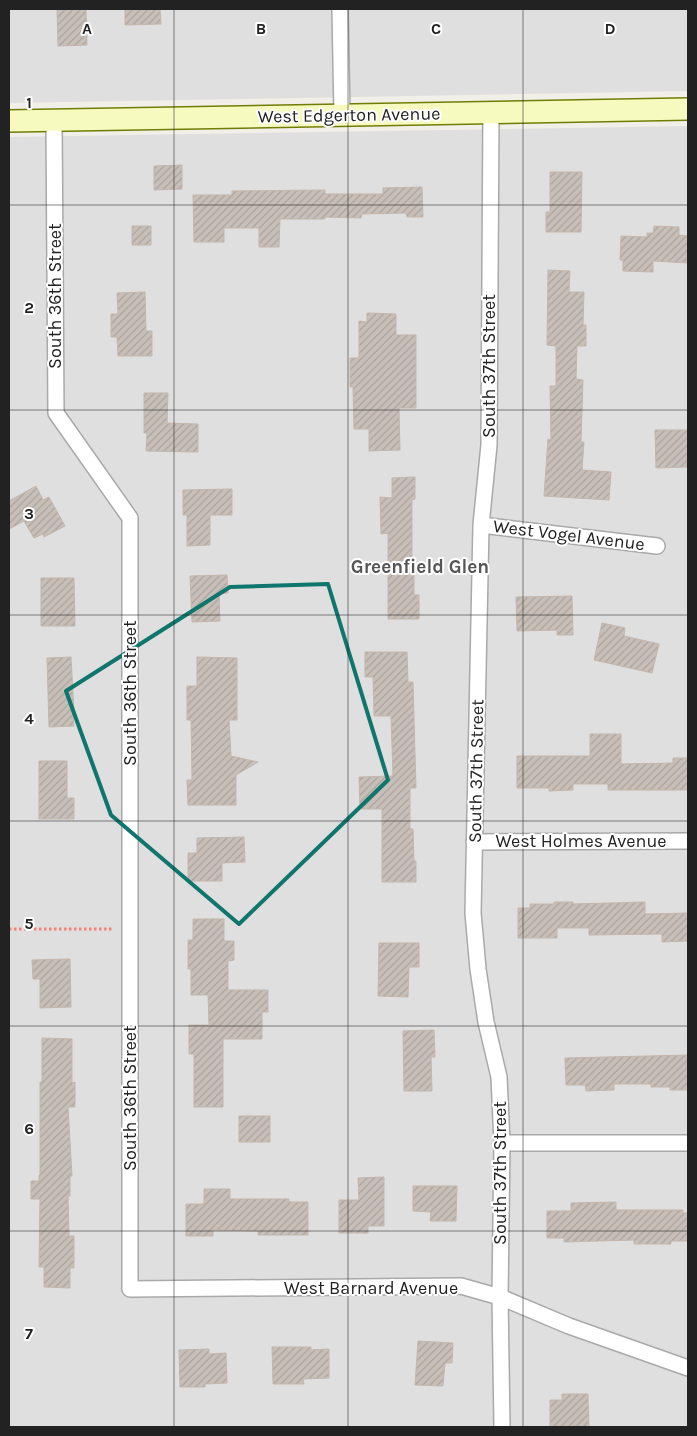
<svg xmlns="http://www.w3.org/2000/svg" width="697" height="1436" font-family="Karla,sans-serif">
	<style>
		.residential { fill: #e0dfdf }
		.building { fill: url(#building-hatch); stroke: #c4b6ab }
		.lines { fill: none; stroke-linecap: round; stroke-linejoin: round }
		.street-casing { stroke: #a9a9a9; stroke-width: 18 }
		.secondary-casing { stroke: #707d05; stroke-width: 24 }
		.path { stroke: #fa8072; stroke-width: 3; stroke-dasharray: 2.5 2.5; stroke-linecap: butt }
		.street { stroke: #fff; stroke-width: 15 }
		.secondary { stroke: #f7fabf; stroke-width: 21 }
		.marked { fill: none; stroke: #0f766e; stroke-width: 4; stroke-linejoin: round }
		.grid { fill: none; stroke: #222; stroke-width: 1; stroke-opacity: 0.55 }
		.labels { text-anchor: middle; stroke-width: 4; stroke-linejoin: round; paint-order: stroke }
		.street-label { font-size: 18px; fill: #222; stroke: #fff }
		.neighbourhood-label { font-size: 19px; font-weight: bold; fill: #555; stroke: #fff }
		.grid-label { font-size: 16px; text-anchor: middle; font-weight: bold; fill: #222; stroke: #fff; stroke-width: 4; stroke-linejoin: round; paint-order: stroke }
	</style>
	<defs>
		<pattern id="building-hatch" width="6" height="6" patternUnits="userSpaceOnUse" patternTransform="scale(1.25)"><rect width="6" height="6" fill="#c7bfb8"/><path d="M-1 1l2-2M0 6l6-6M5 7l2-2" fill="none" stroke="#aba49e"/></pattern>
	</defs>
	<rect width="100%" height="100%" fill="#f2efe9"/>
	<path class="residential" d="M 9,9 L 688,9 L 688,91 L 9,103 Z
		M 688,126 L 688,1427 L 9,1427 L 9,137 Z"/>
	<path class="building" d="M 57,9 L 86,9 L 87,45 L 58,46 Z
		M 125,9 L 160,9 L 161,24 L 125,25 Z
		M 182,165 L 182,189 L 154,190 L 154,166 Z
		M 550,172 L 582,172 L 581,232 L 546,232 L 546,212 L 550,212 Z
		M 422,187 L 423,217 L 407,217 L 406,213 L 362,214 L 361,218 L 325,217 L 325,219 L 280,219 L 279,247 L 259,247 L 259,228 L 224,228 L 224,242 L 194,242 L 193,195 L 232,195 L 232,191 L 325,190 L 325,194 L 383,194 L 383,188 Z
		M 132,226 L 151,226 L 151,245 L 132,245 Z
		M 654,226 L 679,227 L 679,235 L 688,236 L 688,263 L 653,261 L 653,272 L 623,271 L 623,260 L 620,260 L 621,236 L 647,237 L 647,233 L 653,233 Z
		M 548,270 L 570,271 L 569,292 L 584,292 L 583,325 L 586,325 L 586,346 L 577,346 L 576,379 L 583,380 L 581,442 L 584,442 L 582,470 L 611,472 L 609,500 L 544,496 L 548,439 L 551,440 L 550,386 L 556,386 L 556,346 L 547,345 Z
		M 145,292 L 146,331 L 152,331 L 152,356 L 118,356 L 117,337 L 111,337 L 111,314 L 118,314 L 117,293 Z
		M 367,313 L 396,314 L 396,335 L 416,335 L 416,408 L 399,408 L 400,450 L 369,451 L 369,429 L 354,429 L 353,387 L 350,387 L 350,358 L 359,358 L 359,321 L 367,322 Z
		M 144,393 L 168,393 L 167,423 L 198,424 L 198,452 L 146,451 L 147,433 L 144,433 Z
		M 655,430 L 688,430 L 687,467 L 656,468 Z
		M 415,477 L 415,499 L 412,500 L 412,562 L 414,562 L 414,595 L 419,595 L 419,619 L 388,619 L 388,533 L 381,534 L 380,497 L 392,498 L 392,478 Z
		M 36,486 L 43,500 L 49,497 L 65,526 L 44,537 L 43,534 L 34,538 L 24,521 L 9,529 L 9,501 Z
		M 232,489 L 232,515 L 210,515 L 210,545 L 187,546 L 187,515 L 183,515 L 183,490 Z
		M 227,575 L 228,593 L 219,594 L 220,621 L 192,622 L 190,576 Z
		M 41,578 L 74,578 L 75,626 L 41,626 Z
		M 572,596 L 573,635 L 557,635 L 557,630 L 517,631 L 516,597 Z
		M 602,623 L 625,628 L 624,636 L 659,644 L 652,673 L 594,660 Z
		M 365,652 L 407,652 L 408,682 L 413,682 L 416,788 L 410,788 L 410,829 L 413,829 L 414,861 L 416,861 L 416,882 L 382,882 L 382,809 L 360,809 L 359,777 L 393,776 L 391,716 L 374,716 L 373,677 L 365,677 Z
		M 71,657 L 74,713 L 73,713 L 74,726 L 49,727 L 47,658 Z
		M 197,657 L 237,658 L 237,720 L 229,720 L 231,756 L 258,762 L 236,775 L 236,805 L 188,805 L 187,780 L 192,780 L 191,720 L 187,720 L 187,686 L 197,686 Z
		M 590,734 L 621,734 L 621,764 L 673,763 L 673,758 L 688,758 L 688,790 L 608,790 L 608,784 L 573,784 L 573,790 L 549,791 L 549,788 L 517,788 L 517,756 L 590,756 Z
		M 39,761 L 67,761 L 67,798 L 74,798 L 74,819 L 39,819 Z
		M 244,837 L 245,862 L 222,863 L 222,881 L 188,881 L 188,853 L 197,853 L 197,838 Z
		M 554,902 L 573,902 L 573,904 L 645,902 L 645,914 L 688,913 L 688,941 L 662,942 L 662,934 L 589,935 L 589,928 L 557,928 L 557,938 L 518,938 L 518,908 L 530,908 L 530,904 L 554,904 Z
		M 193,919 L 224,919 L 224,941 L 234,941 L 234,960 L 228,961 L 228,990 L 268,990 L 268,1012 L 262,1012 L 262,1039 L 223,1039 L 223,1107 L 194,1107 L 194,1054 L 189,1054 L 189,1025 L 209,1025 L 208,995 L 191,995 L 191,969 L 188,969 L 188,940 L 193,940 Z
		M 379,943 L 419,943 L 419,967 L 409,967 L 408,997 L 378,996 Z
		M 70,959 L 71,1007 L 40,1008 L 40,979 L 33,979 L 32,960 Z
		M 434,1030 L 435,1057 L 431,1057 L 432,1091 L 404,1091 L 403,1031 Z
		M 42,1038 L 72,1039 L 72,1083 L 75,1082 L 75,1107 L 68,1107 L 72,1176 L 70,1176 L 70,1196 L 68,1196 L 69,1236 L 74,1236 L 74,1268 L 70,1268 L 70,1288 L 44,1287 L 44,1267 L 39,1267 L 40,1199 L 31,1199 L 31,1181 L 39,1181 L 39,1175 L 40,1175 L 40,1082 L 42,1082 Z
		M 688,1055 L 688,1090 L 670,1090 L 670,1087 L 651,1087 L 651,1084 L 614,1084 L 614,1090 L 586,1091 L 585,1085 L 566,1085 L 565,1058 Z
		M 239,1116 L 270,1116 L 270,1142 L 239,1142 Z
		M 384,1177 L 384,1226 L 368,1226 L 368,1233 L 339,1233 L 339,1200 L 359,1200 L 358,1178 Z
		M 413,1186 L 457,1186 L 456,1221 L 430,1221 L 431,1212 L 413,1211 Z
		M 204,1189 L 230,1189 L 230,1199 L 289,1199 L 289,1202 L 308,1202 L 308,1235 L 258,1235 L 258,1231 L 213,1230 L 213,1236 L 186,1236 L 186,1204 L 204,1204 Z
		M 616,1202 L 616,1210 L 683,1210 L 683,1213 L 688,1213 L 688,1241 L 671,1241 L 671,1244 L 634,1244 L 634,1240 L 564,1242 L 564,1238 L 547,1238 L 547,1211 L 571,1211 L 571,1203 Z
		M 418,1341 L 453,1343 L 452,1363 L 445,1363 L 443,1386 L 415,1385 Z
		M 272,1347 L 311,1347 L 311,1350 L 329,1349 L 329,1378 L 303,1379 L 304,1384 L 273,1384 Z
		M 209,1349 L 209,1354 L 226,1353 L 227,1383 L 205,1384 L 205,1387 L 180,1387 L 179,1350 Z
		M 562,1394 L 588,1394 L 589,1427 L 550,1427 L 550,1400 L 562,1400 Z"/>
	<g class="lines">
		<defs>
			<path id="street" d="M 340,9 L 342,115
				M 491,112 L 489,445 L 481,525 L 473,913 L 478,969 L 486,1022 L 499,1077 L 502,1143 L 500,1297 L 502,1427
				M 54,120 L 56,413 L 130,518 L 130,1289 L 461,1286 L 500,1297 L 569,1326 L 688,1368
				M 481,525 L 657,546
				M 474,842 L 688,841
				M 502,1143 L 688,1143"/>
			<path id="secondary" d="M 9,121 L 688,109"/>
		</defs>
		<use href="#street" class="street-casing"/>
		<use href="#secondary" class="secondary-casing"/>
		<path class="path" d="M 9,929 L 114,929"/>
		<use href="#street" class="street"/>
		<use href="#secondary" class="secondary"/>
	</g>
	<path class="marked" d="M 328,584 L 388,780 L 239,924 L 111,815 L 66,691 L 230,587 Z"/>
	<path class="grid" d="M 174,9 L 174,1427M 348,9 L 348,1427M 523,9 L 523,1427M 9,205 L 688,205M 9,410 L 688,410M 9,615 L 688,615M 9,821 L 688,821M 9,1026 L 688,1026M 9,1231 L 688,1231"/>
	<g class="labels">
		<g class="street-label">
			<text transform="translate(349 115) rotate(-1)" y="6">West Edgerton Avenue</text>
			<text transform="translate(55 296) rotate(-90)" y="6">South 36th Street</text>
			<text transform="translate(489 366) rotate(-90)" y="6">South 37th Street</text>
			<text transform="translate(569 535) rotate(7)" y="6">West Vogel Avenue</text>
			<text transform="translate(130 693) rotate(-90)" y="6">South 36th Street</text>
			<text transform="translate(476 771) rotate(-89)" y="6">South 37th Street</text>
			<text x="581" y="847">West Holmes Avenue</text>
			<text transform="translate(130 1098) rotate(-90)" y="6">South 36th Street</text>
			<text transform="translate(500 1173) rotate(-90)" y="6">South 37th Street</text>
			<text x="371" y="1294">West Barnard Avenue</text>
		</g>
		<g class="neighbourhood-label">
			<text x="420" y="573">Greenfield Glen</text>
		</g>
	</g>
	<g class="grid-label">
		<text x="87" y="34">A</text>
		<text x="261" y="34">B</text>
		<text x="436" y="34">C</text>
		<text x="610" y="34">D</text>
		<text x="29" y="108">1</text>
		<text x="29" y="313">2</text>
		<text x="29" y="519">3</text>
		<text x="29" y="724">4</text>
		<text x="29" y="929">5</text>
		<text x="29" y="1134">6</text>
		<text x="29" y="1339">7</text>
	</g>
	<rect width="697" height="1436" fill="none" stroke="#222222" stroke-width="20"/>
</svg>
